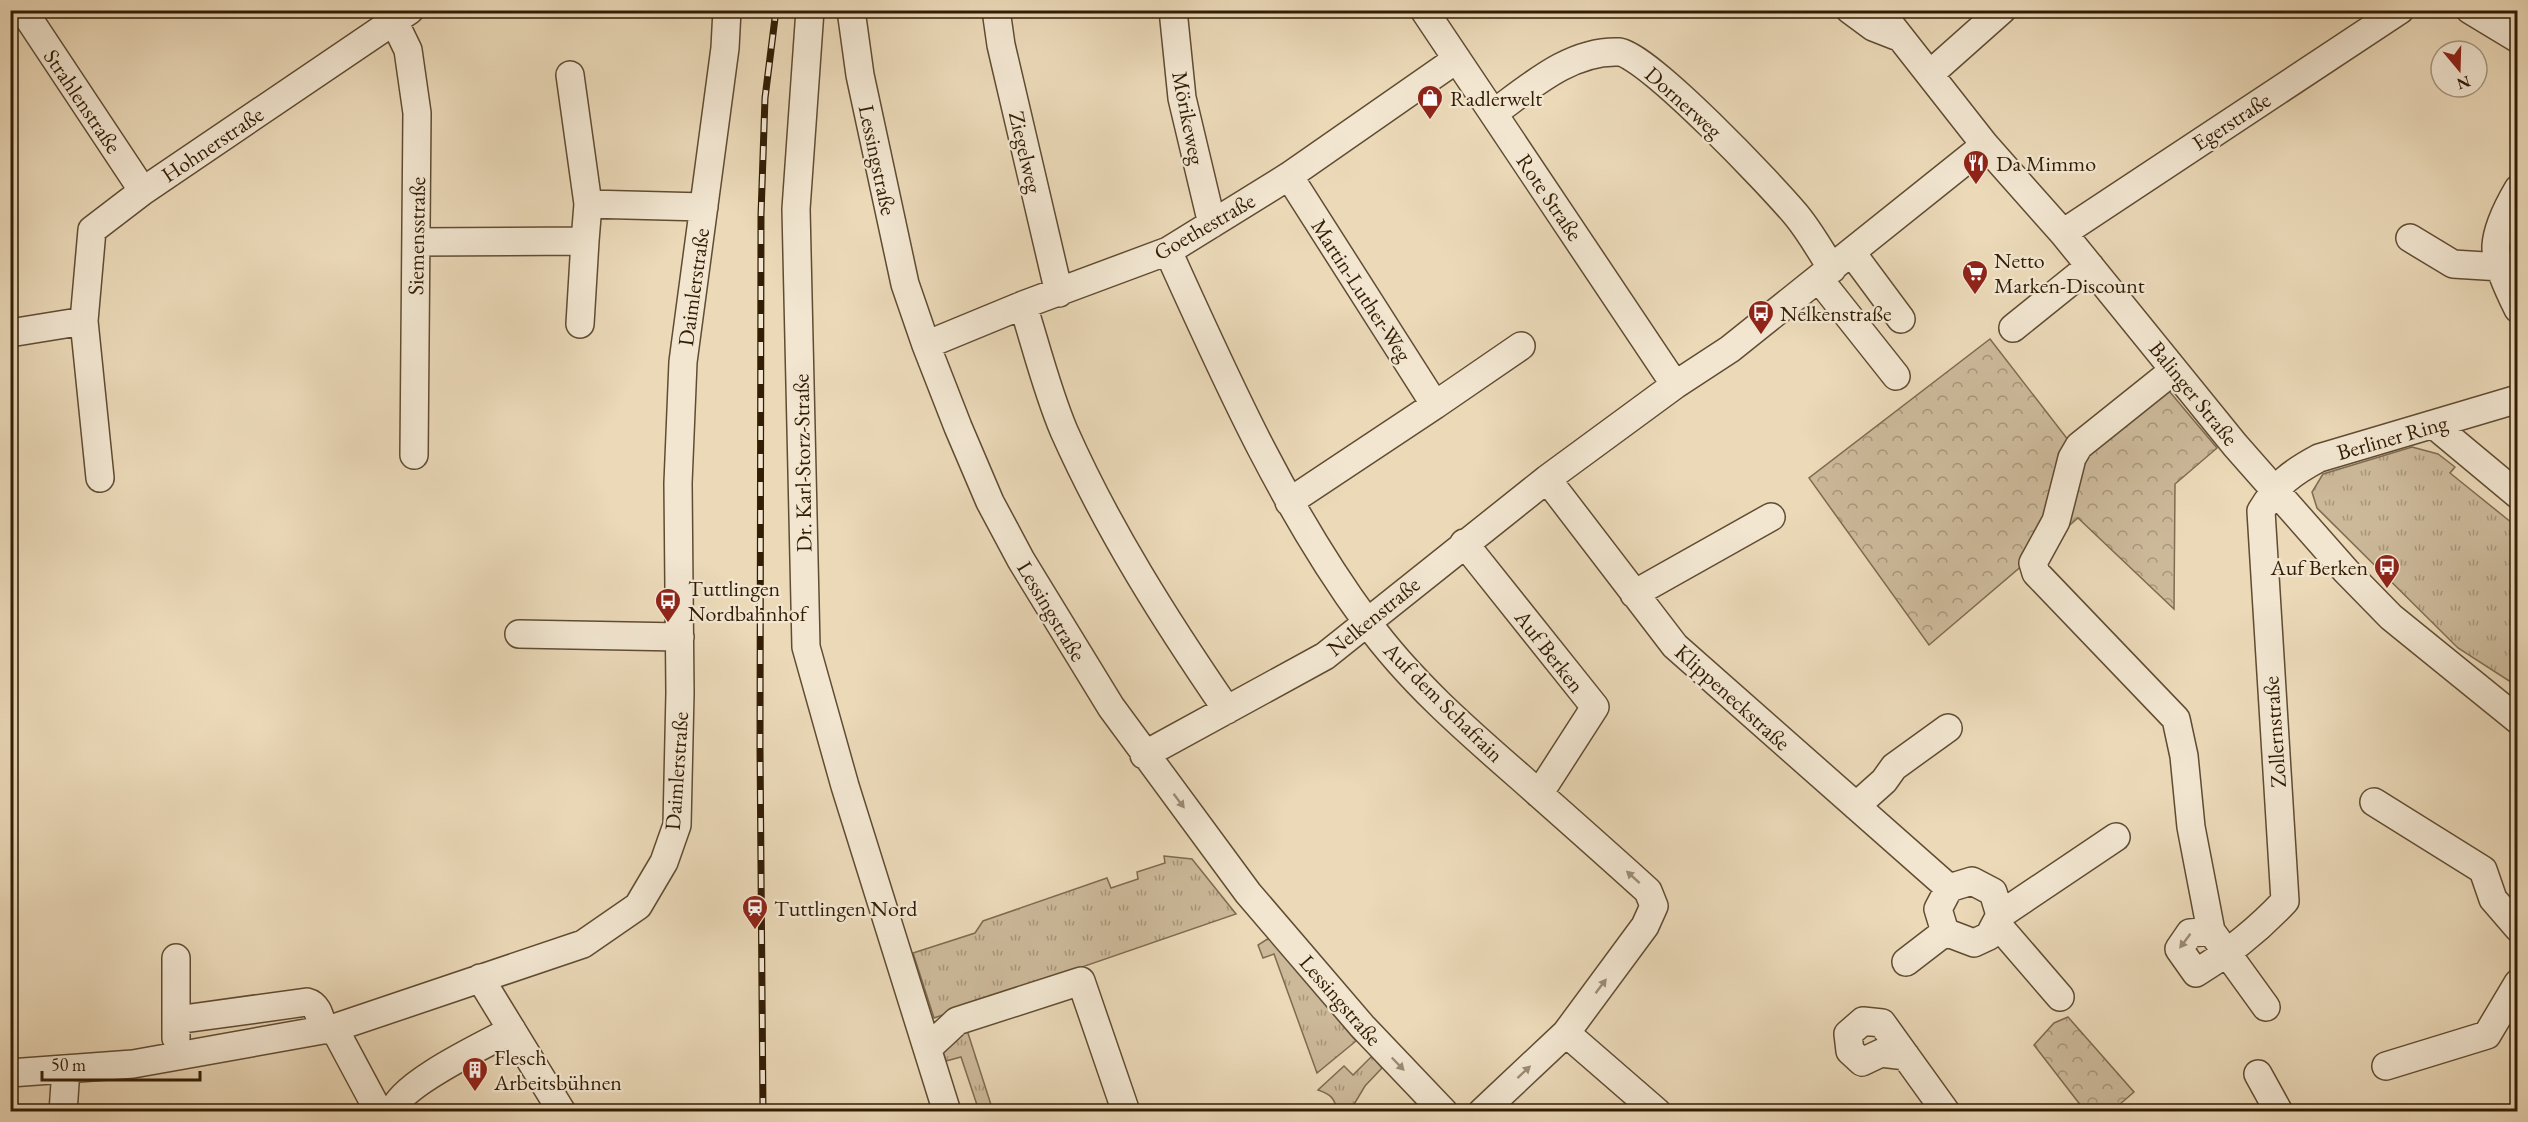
<svg xmlns="http://www.w3.org/2000/svg" width="2528" height="1122" font-family="'EB Garamond',serif">
	<style>
		.grass { fill: url(#grass-tufts); stroke: #7f6b50; stroke-width: 1.5 }
		.forest { fill: url(#forest-crowns); stroke: #7f6b50; stroke-width: 1.5 }
		.lines { fill: none; stroke-linecap: round; stroke-linejoin: round }
		.minor-casing { stroke: #604c32; stroke-width: 30 }
		.minor { stroke: #f2e6d1; stroke-width: 27 }
		.rail-casing { stroke: #321d05; stroke-width: 7 }
		.rail { stroke: #f2e6d1; stroke-width: 4.5; stroke-dasharray: 14; stroke-linecap: butt }
		.oneway { fill: #9c8c75 }
		.labels { text-anchor: middle; stroke-width: 4.5; stroke-linejoin: round; paint-order: stroke }
		.poi-label { font-size: 22px; fill: #321d05; stroke: #f2e6d1; text-anchor: start }
		.street-label { font-size: 22px; fill: #321d05; stroke: #f2e6d1 }
	</style>
	<defs>
		<pattern id="grass-tufts" width="24" height="20" patternUnits="userSpaceOnUse" patternTransform="scale(1.5)"><rect width="24" height="20" fill="#ccb99a"/><path d="M3 7l-1-3M5 7V3M7 7l1-3M15 17l-1-3M17 17v-4M19 17l1-3" fill="none" stroke="#a6967c"/></pattern>
		<pattern id="forest-crowns" width="20" height="18" patternUnits="userSpaceOnUse" patternTransform="scale(1.5)"><rect width="20" height="18" fill="#ccb99a"/><path d="M2 6a3 3 0 1 1 6 0M12 15a3 3 0 1 1 6 0" fill="none" stroke="#a6967c"/></pattern>
	</defs>
	<rect width="100%" height="100%" fill="#ebd9b8"/>
	<filter id="stains"><feTurbulence type="fractalNoise" baseFrequency=".00333" numOctaves="4"/><feColorMatrix values="0 0 0 0 .2 0 0 0 0 .09 0 0 0 0 .02 0 0 0 .5 -.17"/></filter>
	<radialGradient id="worn" r=".72"><stop offset=".6" stop-color="#630" stop-opacity="0"/><stop offset="1" stop-color="#630" stop-opacity=".3"/></radialGradient>
	<path class="grass" d="M 2412,447 L 2438,454 L 2455,467 L 2450,473 L 2517,527 L 2517,686 L 2458,648 L 2317,508 L 2312,492 L 2323,474 Z
		M 1164,856 L 1192,859 L 1236,914 L 934,1018 L 913,953 L 975,933 L 983,921 L 1107,878 L 1111,888 L 1138,879 L 1137,872 L 1165,863 Z
		M 1269,938 L 1356,1041 L 1317,1073 L 1274,954 L 1263,958 L 1258,945 Z
		M 966,1027 L 993,1111 L 979,1111 L 961,1057 L 946,1061 L 943,1051 Z
		M 1372,1056 L 1382,1068 L 1365,1086 L 1353,1106 L 1358,1111 L 1337,1111 C 1335,1098 1330,1094 1318,1090 L 1344,1066 L 1353,1075 Z"/>
	<path class="forest" d="M 1990,339 L 2072,445 L 2159,379 L 2217,448 L 2175,484 L 2174,609 L 2078,518 L 1929,645 L 1809,478 Z
		M 2068,1017 L 2134,1092 L 2112,1111 L 2085,1111 L 2034,1045 L 2054,1023 Z"/>
	<g class="lines">
		<defs>
			<path id="minor" d="M 23,10 L 143,191
				M 810,10 L 796,209 L 806,647 L 845,786 L 947,1112
				M 851,10 L 860,75 L 905,284 L 926,345 L 958,427 L 990,502 L 1021,560 L 1111,707 L 1248,893 L 1362,1026 L 1444,1112
				M 996,10 L 1001,45 L 1059,293
				M 1173,10 L 1182,98 L 1212,224
				M 1424,10 L 1675,385
				M 1850,10 L 1873,27 L 1896,36
				M 1879,10 L 1985,145 L 2063,233 L 2235,445 L 2346,571 L 2391,617 L 2518,720
				M 2470,10 L 2518,39
				M 394,21 L 408,50 L 417,113 L 414,455
				M 1930,74 L 2002,10
				M 570,75 L 588,204 L 704,207
				M 1494,113 C 1531,86 1571,50 1619,52 C 1647,54 1774,188 1797,216 C 1810,232 1821,251 1832,269
				M 1289,176 L 1435,405 L 1521,346
				M 2518,189 C 2508,206 2497,227 2496,246 C 2495,262 2511,295 2518,309
				M 2063,233 L 2400,10
				M 2410,238 L 2453,264 L 2501,267
				M 416,242 L 585,241 L 588,204
				M 1168,251 C 1226,379 1283,508 1367,622 C 1409,680 1465,729 1519,776 C 1562,814 1605,852 1648,891 L 1654,906 L 1645,926 L 1566,1033 L 1482,1112
				M 1852,253 L 1901,319
				M 1819,279 L 1896,376
				M 1023,305 C 1036,346 1047,391 1064,431 C 1108,530 1166,621 1227,710
				M 84,321 L 92,230 L 143,191 L 410,10
				M 580,324 L 585,241
				M 2013,328 L 2090,266
				M 10,333 L 84,321 L 100,478
				M 926,345 L 1023,305 L 1168,251 L 1289,176 L 1457,59
				M 2174,370 L 2079,446 L 2072,458 L 2056,521 L 2033,563 L 2036,573 L 2176,719 L 2184,756 L 2191,827 L 2211,931
				M 2434,425 L 2518,495
				M 1547,479 L 1675,646 L 1949,888
				M 1289,502 L 1435,405
				M 1464,543 L 1595,707 L 1539,794
				M 1634,594 L 1771,517
				M 519,634 L 680,637
				M 1144,755 L 1325,656 L 1547,479 L 1675,385 L 1730,349 L 1985,145
				M 2374,802 L 2483,870 L 2493,899 L 2518,928
				M 1856,806 L 1884,781 L 1894,767 L 1948,728
				M 1972,881 L 1993,892 L 2000,915 L 1989,936 L 1974,943 L 1945,932 L 1938,909 L 1949,888 Z
				M 2000,915 L 2116,837
				M 1997,924 L 2060,997
				M 176,958 L 176,1038
				M 1906,962 L 1945,932
				M 480,978 L 562,1112
				M 2266,1007 L 2211,931 L 2190,933 L 2179,949 L 2196,973 C 2229,953 2258,930 2285,901 L 2261,511 C 2278,483 2291,473 2319,458 L 2518,399
				M 176,1020 L 307,1002 C 319,1005 320,1019 324,1030
				M 334,1028 L 379,1112
				M 1566,1033 L 1657,1112
				M 928,1048 L 957,1021 L 1081,981 L 1126,1112
				M 1906,1056 L 1881,1053 L 1862,1062 L 1850,1051 L 1848,1034 L 1863,1021 L 1882,1023 L 1946,1112
				M 2386,1066 L 2487,1035 L 2518,983
				M 10,1073 L 133,1064 L 334,1028 L 583,944 L 638,906 L 664,862 L 677,825 L 680,693 L 678,483 L 683,362 L 725,48 L 727,10
				M 2258,1074 L 2279,1112
				M 63,1112 L 66,1069
				M 393,1112 C 398,1085 486,1044 512,1030"/>
		</defs>
		<use href="#minor" class="minor-casing"/>
		<use href="#minor" class="minor"/>
		<defs>
			<path id="rail" d="M 763,1112 L 760,747 L 761,215 L 765,98 L 776,10"/>
		</defs>
		<use href="#rail" class="rail-casing"/>
		<use href="#rail" class="rail"/>
	</g>
	<defs><path id="oneway-solid" d="M-6-.8H1V-3.2L6.5 0L1 3.2V.8H-6Z" transform="scale(1.5)"/></defs>
	<g class="oneway">
		<use href="#oneway-solid" transform="translate(1179 801) rotate(53)"/>
		<use href="#oneway-solid" transform="translate(1633 877) rotate(-138)"/>
		<use href="#oneway-solid" transform="translate(2185 941) rotate(127)"/>
		<use href="#oneway-solid" transform="translate(1601 986) rotate(-53)"/>
		<use href="#oneway-solid" transform="translate(1398 1064) rotate(46)"/>
		<use href="#oneway-solid" transform="translate(1524 1072) rotate(-43)"/>
	</g>
	<defs>
		<symbol id="shop-pin" viewBox="-11 -11 22 30"><path d="M0 17L-7.5 6A9.5 9.5 0 1 1 7.5 6Z" fill="#8f2418" stroke="#f2e6d1"/><path d="M-5-2.5h2.3a2.7 3.5 0 0 1 5.4 0H5L5.5 6h-11ZM-1.5-2.5h3a1.5 2.3 0 0 0-3 0Z" fill="#fff"/></symbol>
		<symbol id="restaurant-pin" viewBox="-11 -11 22 30"><path d="M0 17L-7.5 6A9.5 9.5 0 1 1 7.5 6Z" fill="#8f2418" stroke="#f2e6d1"/><path d="M-5-6h1v4h1v-4h1v4h1v-4h1v5L-1.5 .5V6h-2V.5L-5-1ZM5-6V6H3V1.5H1.5Q1.5-4 5-6Z" fill="#fff"/></symbol>
		<symbol id="supermarket-pin" viewBox="-11 -11 22 30"><path d="M0 17L-7.5 6A9.5 9.5 0 1 1 7.5 6Z" fill="#8f2418" stroke="#f2e6d1"/><path d="M-6-5.5h2.5l.6 2H6L4.5 2H-2.5L-4.4-4H-6ZM-1.5 3.2a1.3 1.3 0 1 0 .1 0ZM3 3.2a1.3 1.3 0 1 0 .1 0Z" fill="#fff"/></symbol>
		<symbol id="bus-pin" viewBox="-11 -11 22 30"><path d="M0 17L-7.5 6A9.5 9.5 0 1 1 7.5 6Z" fill="#8f2418" stroke="#f2e6d1"/><path d="M-5-6H5V4H4V6H2V4H-2V6H-4V4H-5ZM-3.5-4V0h7V-4ZM-3.5 1.2v1.5H-2V1.2ZM2 1.2v1.5H3.5V1.2Z" fill="#fff"/></symbol>
		<symbol id="station-pin" viewBox="-11 -11 22 30"><path d="M0 17L-7.5 6A9.5 9.5 0 1 1 7.5 6Z" fill="#8f2418" stroke="#f2e6d1"/><path d="M-3-6H3Q5-6 5-4V2Q5 4 3 4L4.5 6H3L1.5 4h-3L-3 6H-4.5L-3 4Q-5 4-5 2V-4Q-5-6-3-6ZM-3.5-4v3h7v-3ZM-3.5 1v1.5H-2V1ZM2 1v1.5H3.5V1Z" fill="#fff"/></symbol>
		<symbol id="building-pin" viewBox="-11 -11 22 30"><path d="M0 17L-7.5 6A9.5 9.5 0 1 1 7.5 6Z" fill="#8f2418" stroke="#f2e6d1"/><path d="M-4-6H4V6H1V3H-1V6H-4ZM-2.5-4.3h1.7v1.8h-1.7ZM.8-4.3h1.7v1.8H.8ZM-2.5-1h1.7V.8h-1.7ZM.8-1h1.7V.8H.8Z" fill="#fff"/></symbol>
	</defs>
	<g fill-rule="evenodd">
		<use href="#shop-pin" x="1415" y="83" width="30" height="40"/>
		<use href="#restaurant-pin" x="1961" y="148" width="30" height="40"/>
		<use href="#supermarket-pin" x="1960" y="258" width="30" height="40"/>
		<use href="#bus-pin" x="1746" y="298" width="30" height="40"/>
		<use href="#bus-pin" x="2372" y="552" width="30" height="40"/>
		<use href="#bus-pin" x="653" y="586" width="30" height="40"/>
		<use href="#station-pin" x="740" y="893" width="30" height="40"/>
		<use href="#building-pin" x="460" y="1055" width="30" height="40"/>
	</g>
	<g class="labels">
		<g class="poi-label">
			<text x="1450" y="106">Radlerwelt</text>
			<text x="1996" y="171">Da Mimmo</text>
			<text x="1994" y="268">Netto<tspan x="1994" dy="25">Marken-Discount</tspan></text>
			<text x="1780" y="321">Nelkenstraße</text>
			<text x="2368" y="575" text-anchor="end">Auf Berken</text>
			<text x="688" y="596">Tuttlingen<tspan x="688" dy="25">Nordbahnhof</tspan></text>
			<text x="774" y="916">Tuttlingen Nord</text>
			<text x="494" y="1065">Flesch<tspan x="494" dy="25">Arbeitsbühnen</tspan></text>
		</g>
		<g class="street-label">
			<text transform="translate(83 101) rotate(56)" y="8">Strahlenstraße</text>
			<text transform="translate(1684 102) rotate(42)" y="8">Dornerweg</text>
			<text transform="translate(1189 118) rotate(79)" y="8">Mörikeweg</text>
			<text transform="translate(2231 121) rotate(-33)" y="8">Egerstraße</text>
			<text transform="translate(212 144) rotate(-34)" y="8">Hohnerstraße</text>
			<text transform="translate(1026 152) rotate(77)" y="8">Ziegelweg</text>
			<text transform="translate(878 160) rotate(78)" y="8">Lessingstraße</text>
			<text transform="translate(1550 197) rotate(56)" y="8">Rote Straße</text>
			<text transform="translate(1204 226) rotate(-30)" y="8">Goethestraße</text>
			<text transform="translate(416 236) rotate(-89)" y="8">Siemensstraße</text>
			<text transform="translate(693 287) rotate(-82)" y="8">Daimlerstraße</text>
			<text transform="translate(1362 290) rotate(57)" y="8">Martin-Luther-Weg</text>
			<text transform="translate(2194 393) rotate(51)" y="8">Balinger Straße</text>
			<text transform="translate(2392 437) rotate(-16)" y="8">Berliner Ring</text>
			<text transform="translate(802 463) rotate(-91)" y="8">Dr. Karl-Storz-Straße</text>
			<text transform="translate(1052 611) rotate(59)" y="8">Lessingstraße</text>
			<text transform="translate(1373 616) rotate(-39)" y="8">Nelkenstraße</text>
			<text transform="translate(1550 651) rotate(52)" y="8">Auf Berken</text>
			<text transform="translate(1733 697) rotate(42)" y="8">Klippeneckstraße</text>
			<text transform="translate(1444 702) rotate(45)" y="8">Auf dem Schafrain</text>
			<text transform="translate(2274 732) rotate(-94)" y="8">Zollernstraße</text>
			<text transform="translate(676 771) rotate(-86)" y="8">Daimlerstraße</text>
			<text transform="translate(1341 1000) rotate(49)" y="8">Lessingstraße</text>
		</g>
	</g>
	<rect width="2528" height="1122" fill="none" stroke="#ebd9b8" stroke-width="36"/>
	<rect x="12" y="12" width="2504" height="1098" fill="none" stroke="#321d05" stroke-width="3"/>
	<rect x="18" y="18" width="2492" height="1086" fill="none" stroke="#321d05" stroke-width="1.5"/>
	<g transform="translate(2459 69) rotate(161)"><circle r="28" fill="#f2e6d1" stroke="#a5967f" stroke-width="1.5"/>
	<path d="M0-4.5L10 22L0 15L-10 22Z" fill="#8f2418"/>
	<text y="-9" font-size="16" font-weight="bold" text-anchor="middle" fill="#321d05">N</text>
	</g>
	<path d="M42 1071v9h158v-9" fill="none" stroke="#321d05" stroke-width="3"/>
	<text x="51" y="1071" font-size="18" fill="#321d05" stroke="#f2e6d1" stroke-width="4.5" paint-order="stroke">50 m</text>
	<rect width="100%" height="100%" filter="url(#stains)"/>
	<rect width="100%" height="100%" fill="url(#worn)"/>
</svg>
